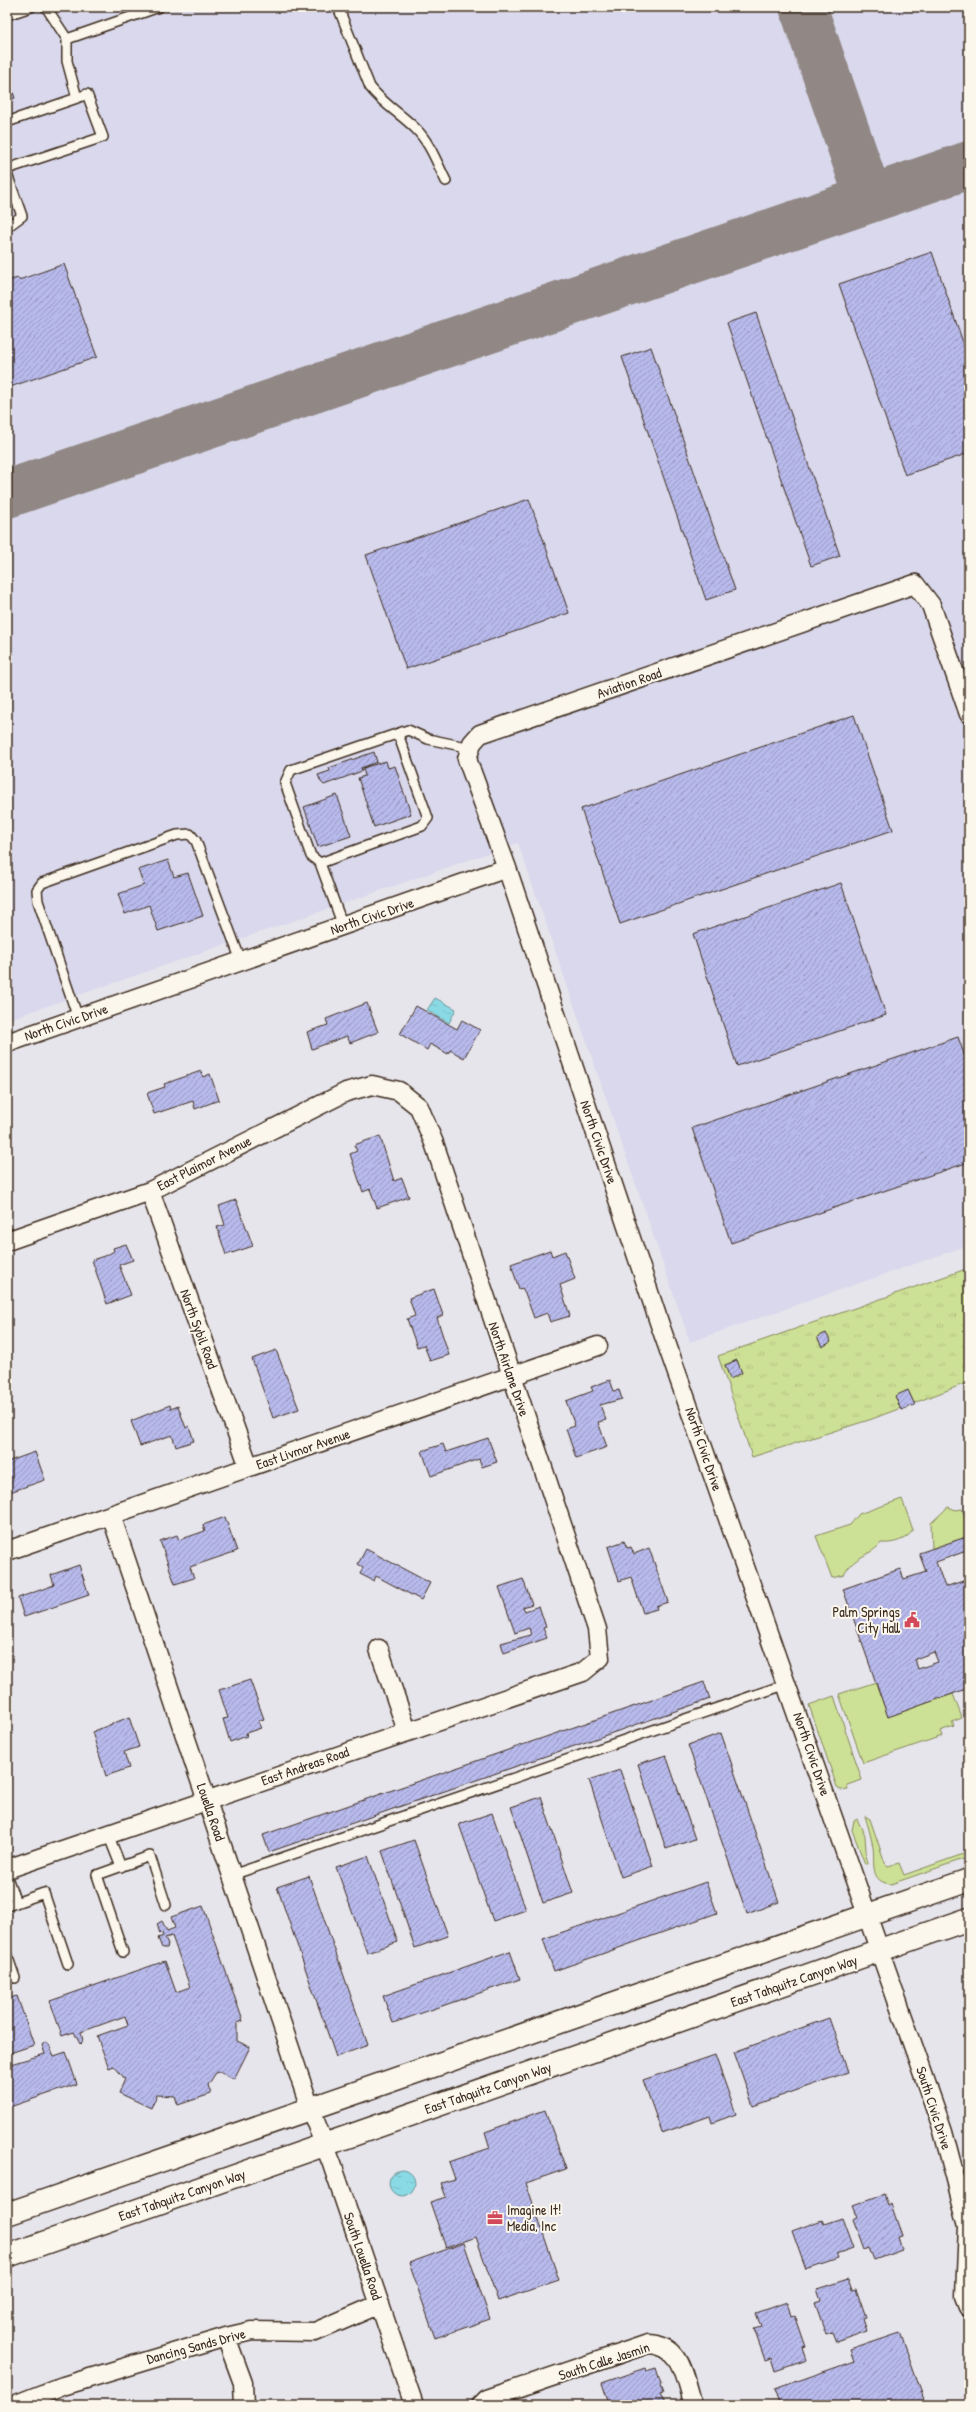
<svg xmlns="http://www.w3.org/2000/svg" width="976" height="2412" font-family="'Patrick Hand',sans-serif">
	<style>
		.built { fill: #d9d8ec }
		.grass { fill: #cde196; stroke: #84865a }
		.park { fill: url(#park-tufts); stroke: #84865a }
		.water { fill: url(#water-ripples); stroke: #6a9496 }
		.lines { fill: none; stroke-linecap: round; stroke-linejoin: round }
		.taxiway { stroke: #918885; stroke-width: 48 }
		.building { fill: url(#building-hatch); stroke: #3b2a1e; fill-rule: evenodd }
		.lane-casing { stroke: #3b2a1e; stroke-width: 12 }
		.street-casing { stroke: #3b2a1e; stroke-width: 21 }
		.secondary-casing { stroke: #3b2a1e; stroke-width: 25 }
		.lane { stroke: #fbf7ec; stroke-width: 9 }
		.street { stroke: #fbf7ec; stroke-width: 18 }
		.secondary { stroke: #fbf7ec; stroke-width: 22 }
		.labels { text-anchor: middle; stroke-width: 4; stroke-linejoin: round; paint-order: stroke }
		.street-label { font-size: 14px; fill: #3b2a1e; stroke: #fbf7ec }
		.poi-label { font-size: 14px; fill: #3b2a1e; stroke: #fbf7ec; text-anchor: end }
	</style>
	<defs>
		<pattern id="park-tufts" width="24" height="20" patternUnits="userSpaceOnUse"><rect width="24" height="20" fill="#cde196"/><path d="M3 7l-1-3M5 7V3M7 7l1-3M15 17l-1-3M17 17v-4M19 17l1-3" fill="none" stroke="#b1c181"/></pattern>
		<pattern id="water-ripples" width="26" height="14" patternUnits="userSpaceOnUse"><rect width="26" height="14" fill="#8adae6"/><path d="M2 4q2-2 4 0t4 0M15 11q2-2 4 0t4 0" fill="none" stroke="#78bbc5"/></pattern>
		<pattern id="building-hatch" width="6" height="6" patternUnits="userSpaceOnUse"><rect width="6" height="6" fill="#b8baec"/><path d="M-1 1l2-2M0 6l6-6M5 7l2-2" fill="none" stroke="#9797bf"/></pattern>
	</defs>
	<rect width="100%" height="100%" fill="#e7e5ec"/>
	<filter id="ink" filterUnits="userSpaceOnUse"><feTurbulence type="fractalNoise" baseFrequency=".025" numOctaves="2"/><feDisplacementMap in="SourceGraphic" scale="8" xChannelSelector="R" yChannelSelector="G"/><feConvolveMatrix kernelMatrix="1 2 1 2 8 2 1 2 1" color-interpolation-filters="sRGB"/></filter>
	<g filter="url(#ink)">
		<path class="built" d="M 7,7 L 969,7 L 969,1245 L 690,1342 L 518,843 L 7,1020 Z"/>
		<path class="grass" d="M 902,1499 L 913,1530 C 907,1540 893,1544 881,1543 C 871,1556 854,1555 844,1575 L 832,1578 L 816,1536 L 850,1525 L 859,1514 Z
			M 948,1507 L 956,1510 L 962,1509 L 969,1528 L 969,1536 L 932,1549 L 931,1523 Z
			M 876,1682 L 888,1716 L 953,1694 L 962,1718 L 952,1722 L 954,1726 L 940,1731 L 942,1736 L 863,1763 L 839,1694 Z
			M 834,1696 L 862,1780 L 847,1785 L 848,1789 L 841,1790 L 837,1787 L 809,1705 Z
			M 865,1816 L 870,1819 L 885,1863 L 888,1866 L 899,1863 L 904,1875 L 969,1852 L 969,1857 L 891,1884 C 869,1882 875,1863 873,1847 C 871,1836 868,1826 865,1816 Z
			M 857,1819 L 865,1836 L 867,1864 L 865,1864 L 852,1830 L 854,1821 Z"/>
		<path class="park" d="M 969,1268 L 969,1382 L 872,1419 L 752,1457 L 718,1356 Z"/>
		<path class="water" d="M 435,998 L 456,1009 L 449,1023 L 427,1010 Z
			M389 2183a13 13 0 1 1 26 0a13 13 0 1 1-26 0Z"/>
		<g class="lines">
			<path class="taxiway" d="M 803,7 L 869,199
				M 7,494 L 969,165"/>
		</g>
		<path class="building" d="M 7,74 L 15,98 L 7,101 Z
			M 932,252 L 969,360 L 969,453 L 905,475 L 839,284 Z
			M 64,264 L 97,357 L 7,388 L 7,281 L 18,278 L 19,280 Z
			M 756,313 L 840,556 L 811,566 L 727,323 Z
			M 651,347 L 735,590 L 706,600 L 622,357 Z
			M 529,499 L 569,613 L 406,669 L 366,555 Z
			M 854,715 L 893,830 L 620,924 L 581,809 Z
			M 374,752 L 377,762 L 361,768 L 362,771 L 324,785 L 321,782 L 318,775 L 330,771 L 329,768 Z
			M 386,761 L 388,768 L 395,766 L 411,814 L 374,827 L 358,778 L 365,776 L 363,768 Z
			M 337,795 L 351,836 L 318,847 L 304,807 Z
			M 168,860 L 174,877 L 188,873 L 203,916 L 158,931 L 149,905 L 125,914 L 118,894 L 144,885 L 138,870 Z
			M 841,883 L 886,1015 L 737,1066 L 693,934 Z
			M 367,1003 L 378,1032 L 350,1043 L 347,1036 L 312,1049 L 307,1032 L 328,1025 L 326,1019 Z
			M 416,1006 L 457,1029 L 462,1020 L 480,1030 L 464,1058 L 450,1050 L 448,1054 L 430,1044 L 427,1050 L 400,1034 Z
			M 958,1037 L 969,1068 L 969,1162 L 731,1243 L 692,1128 Z
			M 201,1071 L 203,1077 L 210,1074 L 219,1100 L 195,1109 L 193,1101 L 154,1114 L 147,1093 L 165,1087 L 164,1084 Z
			M 380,1136 L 394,1181 L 402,1178 L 409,1197 L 377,1208 L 370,1189 L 363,1192 L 350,1154 L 357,1151 L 354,1145 Z
			M 236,1200 L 253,1246 L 226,1255 L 217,1227 L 225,1225 L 219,1206 Z
			M 126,1244 L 133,1260 L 119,1265 L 131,1295 L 107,1304 L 92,1260 L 107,1255 L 114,1251 L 113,1248 Z
			M 550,1250 L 552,1256 L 565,1251 L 575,1279 L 560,1285 L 570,1316 L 550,1322 L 547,1313 L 534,1318 L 525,1293 L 522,1288 L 519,1289 L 511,1264 Z
			M 434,1289 L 443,1315 L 437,1318 L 449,1355 L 430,1361 L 424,1345 L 417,1347 L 407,1319 L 415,1316 L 409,1298 Z
			M 826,1333 L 831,1342 L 822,1347 L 817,1337 Z
			M 276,1350 L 299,1409 L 273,1418 L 252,1359 Z
			M 737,1360 L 742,1373 L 730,1379 L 725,1365 Z
			M 610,1380 L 614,1391 L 619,1390 L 622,1399 L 600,1405 L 606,1420 L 598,1422 L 607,1447 L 576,1458 L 566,1429 L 575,1426 L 566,1401 L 593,1391 L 591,1387 Z
			M 908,1390 L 915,1405 L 901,1410 L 895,1396 Z
			M 170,1405 L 171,1409 L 178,1406 L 186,1428 L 189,1426 L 194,1441 L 176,1447 L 172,1435 L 140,1446 L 131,1421 Z
			M 488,1438 L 497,1462 L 482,1467 L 479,1459 L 431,1476 L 422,1451 L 443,1444 L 446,1452 Z
			M 35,1452 L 45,1480 L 7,1493 L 7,1462 Z
			M 225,1517 L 237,1551 L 190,1567 L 194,1578 L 175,1584 L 160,1541 L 177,1535 L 179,1540 L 205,1531 L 203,1525 Z
			M 969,1536 L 969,1550 L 936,1562 L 945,1587 L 969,1579 L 969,1688 L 888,1717 L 843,1589 L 900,1569 L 904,1579 L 926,1572 L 919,1553 ZM 934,1652 L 938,1662 L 918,1669 L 915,1659 Z
			M 624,1541 L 627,1548 L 631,1547 L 634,1554 L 649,1548 L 668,1602 L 656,1606 L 657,1609 L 643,1613 L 631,1577 L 619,1581 L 608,1547 Z
			M 366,1549 L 430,1583 L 421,1600 L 376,1576 L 374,1581 L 360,1574 L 363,1567 L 358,1564 Z
			M 79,1565 L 89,1595 L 24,1617 L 18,1598 L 54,1585 L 51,1575 Z
			M 523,1579 L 532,1604 L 523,1607 L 525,1611 L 539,1606 L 546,1627 L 543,1628 L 547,1638 L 504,1653 L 501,1643 L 531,1635 L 529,1628 L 515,1633 L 499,1587 Z
			M 250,1680 L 264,1719 L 258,1721 L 261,1728 L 246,1733 L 247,1736 L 230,1742 L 223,1719 L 228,1718 L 219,1690 Z
			M 704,1682 L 710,1699 L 269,1852 L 263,1835 Z
			M 129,1717 L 139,1747 L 124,1752 L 129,1768 L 106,1776 L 92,1732 Z
			M 721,1733 L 779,1902 L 747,1914 L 688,1745 Z
			M 666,1755 L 695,1839 L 666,1849 L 638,1764 Z
			M 620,1770 L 653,1866 L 621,1877 L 589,1780 Z
			M 541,1797 L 573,1893 L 543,1903 L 511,1807 Z
			M 492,1813 L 526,1910 L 493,1921 L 459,1824 Z
			M 414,1840 L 448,1936 L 415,1948 L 382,1851 Z
			M 368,1856 L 398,1942 L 367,1953 L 336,1867 Z
			M 309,1876 L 368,2045 L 336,2057 L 277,1887 Z
			M 706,1882 L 717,1913 L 554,1971 L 543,1939 Z
			M 203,1906 L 243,2021 L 237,2023 L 237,2041 L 250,2047 L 234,2079 L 217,2071 L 208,2085 L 211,2094 L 178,2105 L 175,2096 L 157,2095 L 151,2108 L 119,2093 L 125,2079 L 114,2066 L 109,2068 L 97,2036 L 128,2025 L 125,2016 L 81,2032 L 83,2041 L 80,2044 L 74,2032 L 62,2036 L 50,2001 L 165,1961 L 176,1992 L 190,1987 L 172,1936 L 165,1938 L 168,1945 L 167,1948 L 162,1948 L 158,1938 L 163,1936 L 162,1933 L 160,1934 L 157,1924 L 162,1921 L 167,1931 L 175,1928 L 171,1917 Z
			M 510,1951 L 520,1979 L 393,2023 L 383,1996 Z
			M 17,1996 L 34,2045 L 7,2054 L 7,1999 Z
			M 829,2018 L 848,2072 L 753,2106 L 734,2052 Z
			M 45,2042 L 49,2044 L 54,2056 L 66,2052 L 77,2084 L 7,2108 L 7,2065 L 45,2054 L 42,2045 Z
			M 715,2055 L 736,2114 L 712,2123 L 710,2116 L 662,2133 L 643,2080 Z
			M 545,2110 L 566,2169 L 526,2183 L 559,2280 L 498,2301 L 476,2237 L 446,2248 L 430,2202 L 446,2197 L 441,2183 L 455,2179 L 449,2162 L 490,2148 L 485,2132 Z
			M 884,2194 L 888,2206 L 891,2204 L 902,2236 L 898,2237 L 902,2250 L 874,2260 L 869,2247 L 864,2249 L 853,2219 L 858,2217 L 853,2205 Z
			M 842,2218 L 853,2248 L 836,2254 L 838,2259 L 806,2270 L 792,2231 L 822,2220 L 824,2224 Z
			M 464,2243 L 490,2319 L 435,2338 L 409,2263 Z
			M 848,2279 L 852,2290 L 856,2289 L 866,2318 L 863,2319 L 867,2331 L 836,2342 L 832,2332 L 826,2334 L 815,2303 L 821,2301 L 817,2289 Z
			M 788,2302 L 792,2316 L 795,2315 L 806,2347 L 803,2348 L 807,2360 L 775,2371 L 771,2358 L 765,2360 L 754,2329 L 761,2327 L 756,2313 Z
			M 900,2333 L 926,2405 L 774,2405 L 780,2403 L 775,2389 L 854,2361 L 850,2350 Z
			M 645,2368 L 646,2371 L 656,2368 L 661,2384 L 660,2385 L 663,2394 L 660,2395 L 666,2405 L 614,2405 L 613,2402 L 609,2404 L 602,2383 Z"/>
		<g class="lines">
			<defs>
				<path id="lane" d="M 338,7 L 370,87 C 383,104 401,114 416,129 C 430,143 437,163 446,181
					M 7,15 L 31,7
					M 67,39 L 159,7
					M 7,122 L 77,98 L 67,61 L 67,39 L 46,7
					M 7,169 L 103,137 L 87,94 L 77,98
					M 7,174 L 22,216 L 7,227
					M 320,863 L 422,826 L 428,818 L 398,734
					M 343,926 L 320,863 L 311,856 L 285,783 L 291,770 L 408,730 L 428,739 L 471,748
					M 78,1018 L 38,901 L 37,890 L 42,883 L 177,835 L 190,834 L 196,841 L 241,961
					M 108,1834 L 121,1867
					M 232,1875 L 787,1684
					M 7,1877 L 16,1903
					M 7,1906 L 44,1893 L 68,1964
					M 123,1952 L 97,1875 L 150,1856 L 166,1905
					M 7,1955 L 15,1978"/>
				<path id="street" d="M 969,714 L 931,605 L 915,584 L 480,734 L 472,743 L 467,759 L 507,868 L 660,1325 L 943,2131 L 968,2226 L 965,2296 L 969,2306
					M 7,1043 L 507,868
					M 150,1191 L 249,1467
					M 7,1241 L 150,1191 L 346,1092 L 372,1085 L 399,1091 L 419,1107 L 434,1143 L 597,1629 L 600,1658 L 583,1672 L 7,1869
					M 111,1515 L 310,2108 L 332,2164 L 414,2405
					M 7,1551 L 598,1346
					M 379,1649 L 407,1731
					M 226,2337 L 243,2383 L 244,2405
					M 14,2405 L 63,2386 L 226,2337 L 252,2331 L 315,2332 L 380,2304
					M 481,2405 L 487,2399 L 648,2344 C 683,2345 684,2377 693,2405"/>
				<path id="secondary" d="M 7,2214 L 969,1880
					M 7,2256 L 969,1919"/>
			</defs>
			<use href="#lane" class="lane-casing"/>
			<use href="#street" class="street-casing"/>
			<use href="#secondary" class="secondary-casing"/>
			<use href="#lane" class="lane"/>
			<use href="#street" class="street"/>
			<use href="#secondary" class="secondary"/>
		</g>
	</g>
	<defs>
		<symbol id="civic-bare" viewBox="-9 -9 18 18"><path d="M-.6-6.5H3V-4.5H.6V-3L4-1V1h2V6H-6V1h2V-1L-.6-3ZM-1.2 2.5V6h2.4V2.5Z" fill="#d1495b" stroke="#fbf7ec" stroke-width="2.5" paint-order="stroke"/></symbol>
		<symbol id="office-bare" viewBox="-9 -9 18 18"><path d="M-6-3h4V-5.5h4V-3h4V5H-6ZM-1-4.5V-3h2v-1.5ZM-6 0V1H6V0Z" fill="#d1495b" stroke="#fbf7ec" stroke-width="2.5" paint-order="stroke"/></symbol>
	</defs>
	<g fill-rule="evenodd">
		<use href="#civic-bare" x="901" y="1609" width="22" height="22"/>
		<use href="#office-bare" x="484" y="2207" width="22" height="22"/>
	</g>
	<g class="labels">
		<g class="street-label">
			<text transform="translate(629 683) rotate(-19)" y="5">Aviation Road</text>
			<text transform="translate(372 916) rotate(-19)" y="5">North Civic Drive</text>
			<text transform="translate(66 1022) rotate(-19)" y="5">North Civic Drive</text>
			<text transform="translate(599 1142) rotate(71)" y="5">North Civic Drive</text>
			<text transform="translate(204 1163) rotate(-27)" y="5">East Plaimor Avenue</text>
			<text transform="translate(199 1329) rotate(70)" y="5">North Sybil Road</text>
			<text transform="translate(509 1369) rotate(71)" y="5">North Airlane Drive</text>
			<text transform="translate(303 1449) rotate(-19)" y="5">East Livmor Avenue</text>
			<text transform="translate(704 1449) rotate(71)" y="5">North Civic Drive</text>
			<text transform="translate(812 1754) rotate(71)" y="5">North Civic Drive</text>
			<text transform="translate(305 1766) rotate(-19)" y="5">East Andreas Road</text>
			<text transform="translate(211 1812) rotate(71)" y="5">Louella Road</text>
			<text transform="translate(794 1981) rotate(-19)" y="5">East Tahquitz Canyon Way</text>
			<text transform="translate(488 2088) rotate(-19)" y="5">East Tahquitz Canyon Way</text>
			<text transform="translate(934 2108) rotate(72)" y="5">South Civic Drive</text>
			<text transform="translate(182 2195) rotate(-19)" y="5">East Tahquitz Canyon Way</text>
			<text transform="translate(363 2256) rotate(71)" y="5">South Louella Road</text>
			<text transform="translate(196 2346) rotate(-15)" y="5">Dancing Sands Drive</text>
			<text transform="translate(604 2361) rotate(-18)" y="5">South Calle Jasmin</text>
		</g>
		<g class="poi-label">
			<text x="900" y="1617">Palm Springs<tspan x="900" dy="16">City Hall</tspan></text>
			<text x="507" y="2215" text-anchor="start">Imagine It!<tspan x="507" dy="16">Media, Inc</tspan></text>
		</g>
	</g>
	<rect width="976" height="2412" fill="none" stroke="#fbf7ec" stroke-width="24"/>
	<rect x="12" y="12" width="952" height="2388" fill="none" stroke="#3b2a1e" stroke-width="1.5" filter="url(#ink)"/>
</svg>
